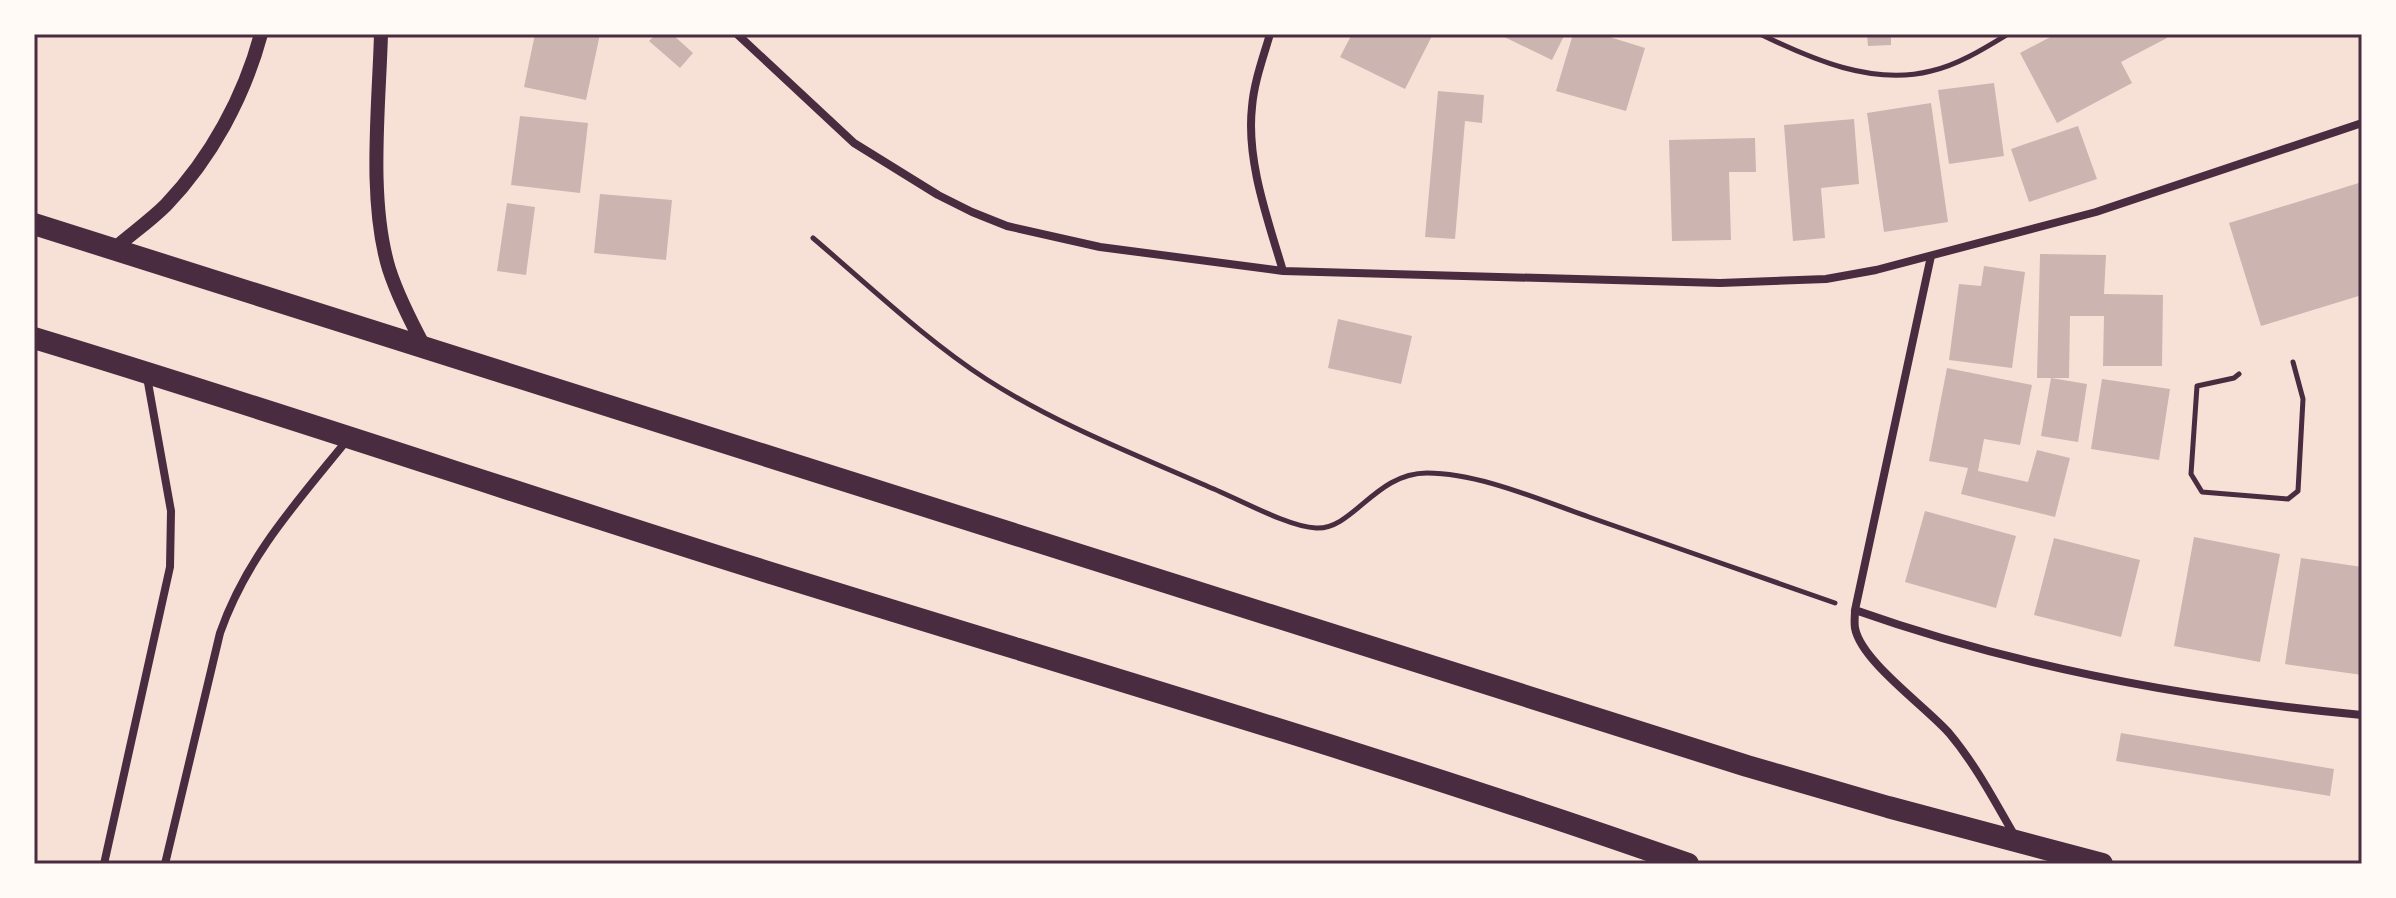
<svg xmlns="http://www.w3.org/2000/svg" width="2396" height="898" font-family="'Fira Sans Condensed',sans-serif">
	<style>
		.building { fill: #ccb4b1 }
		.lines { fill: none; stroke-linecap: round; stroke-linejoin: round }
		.path { stroke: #4a2c40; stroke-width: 5 }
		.minor { stroke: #4a2c40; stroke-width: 8 }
		.tertiary { stroke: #4a2c40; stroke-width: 14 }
		.trunk { stroke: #4a2c40; stroke-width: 22 }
		.neatline { fill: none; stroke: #4a2c40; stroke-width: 3 }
	</style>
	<rect width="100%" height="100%" fill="#f7e1d7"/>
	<path class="building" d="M 535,34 L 600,34 L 586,100 L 524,87 Z
		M 656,34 L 672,34 L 693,53 L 680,68 L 649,41 Z
		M 1352,34 L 1433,34 L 1405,89 L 1340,57 Z
		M 1498,34 L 1565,34 L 1552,60 Z
		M 1573,34 L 1600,34 L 1645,48 L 1626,111 L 1556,91 Z
		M 1867,34 L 1891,34 L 1891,45 L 1868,46 Z
		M 2056,34 L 2165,34 L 2167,38 L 2121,62 L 2132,83 L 2057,123 L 2020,53 Z
		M 1994,83 L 2004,156 L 1949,164 L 1938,90 Z
		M 1438,91 L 1484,95 L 1482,123 L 1465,121 L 1455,239 L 1425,237 Z
		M 1931,103 L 1948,222 L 1884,232 L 1867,113 Z
		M 520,116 L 588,123 L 580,193 L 511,185 Z
		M 1854,119 L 1859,184 L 1821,188 L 1825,238 L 1793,241 L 1784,125 Z
		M 2078,126 L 2097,179 L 2029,202 L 2011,149 Z
		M 1755,138 L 1756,172 L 1729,172 L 1731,240 L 1672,241 L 1669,140 Z
		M 2362,182 L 2362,295 L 2261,326 L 2229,223 Z
		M 600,194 L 672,200 L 666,260 L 594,253 Z
		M 507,203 L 535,207 L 526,275 L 497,271 Z
		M 2040,254 L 2106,255 L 2104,294 L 2163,295 L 2162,366 L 2103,366 L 2104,316 L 2070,316 L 2069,378 L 2037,378 Z
		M 1984,266 L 2025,272 L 2012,368 L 1949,360 L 1959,284 L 1981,286 Z
		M 1338,319 L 1412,336 L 1401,384 L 1328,368 Z
		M 1947,368 L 2032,385 L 2020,445 L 1984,439 L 1978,471 L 2028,482 L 2037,450 L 2070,458 L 2055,517 L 1961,494 L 1968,468 L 1929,461 Z
		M 2051,378 L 2087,384 L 2078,442 L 2041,436 Z
		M 2102,379 L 2170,389 L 2159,460 L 2091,449 Z
		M 1925,511 L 2016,536 L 1996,608 L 1905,582 Z
		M 2194,537 L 2280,554 L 2260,662 L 2174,646 Z
		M 2054,538 L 2140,560 L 2121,637 L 2034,615 Z
		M 2301,558 L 2362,567 L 2362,675 L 2285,664 Z
		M 2121,733 L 2334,769 L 2330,796 L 2116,761 Z"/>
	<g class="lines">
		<path class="path" d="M 1760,34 C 1811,59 1873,86 1931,71 C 1958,65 1985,48 2008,34
			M 813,238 C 867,284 927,341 986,379 C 1056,424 1134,454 1209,487 C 1237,498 1288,527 1316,528 C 1353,530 1375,473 1427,473 C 1479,473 1540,500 1589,517 C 1671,546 1753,574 1835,603
			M 2239,374 L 2234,378 L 2197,386 L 2191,474 L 2202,492 L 2288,499 L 2298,491 L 2303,399 L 2293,362"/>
		<path class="minor" d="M 737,34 L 854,143 L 938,195 L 972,212 L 1007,226 L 1100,247 L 1283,271 L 1720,283 L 1826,279 L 1876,270 L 2096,212 L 2362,123
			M 1270,34 C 1263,58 1254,82 1252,107 C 1246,161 1268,220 1283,271
			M 1931,256 L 1855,610 C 1855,615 1854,622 1855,628 C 1861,661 1925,706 1949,733 C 1976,765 1995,802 2016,838
			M 1855,610 C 2019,668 2189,699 2362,715
			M 104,864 L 170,567 L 171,511 L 147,377
			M 165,864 L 220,633 C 247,556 297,502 348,439"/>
		<path class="tertiary" d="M 381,34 C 379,107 368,200 389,269 C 398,297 411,322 425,348
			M 114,249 C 131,234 150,221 166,205 C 211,158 244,97 261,34"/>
		<path class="trunk" d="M 34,224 L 1747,766 L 1888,807 L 2102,864
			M 34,338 C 282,413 527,497 774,574 C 1079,669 1387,758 1688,864"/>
	</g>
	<rect width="2396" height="898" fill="none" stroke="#fffaf5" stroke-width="72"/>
	<rect x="36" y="36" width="2324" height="826" class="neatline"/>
</svg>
